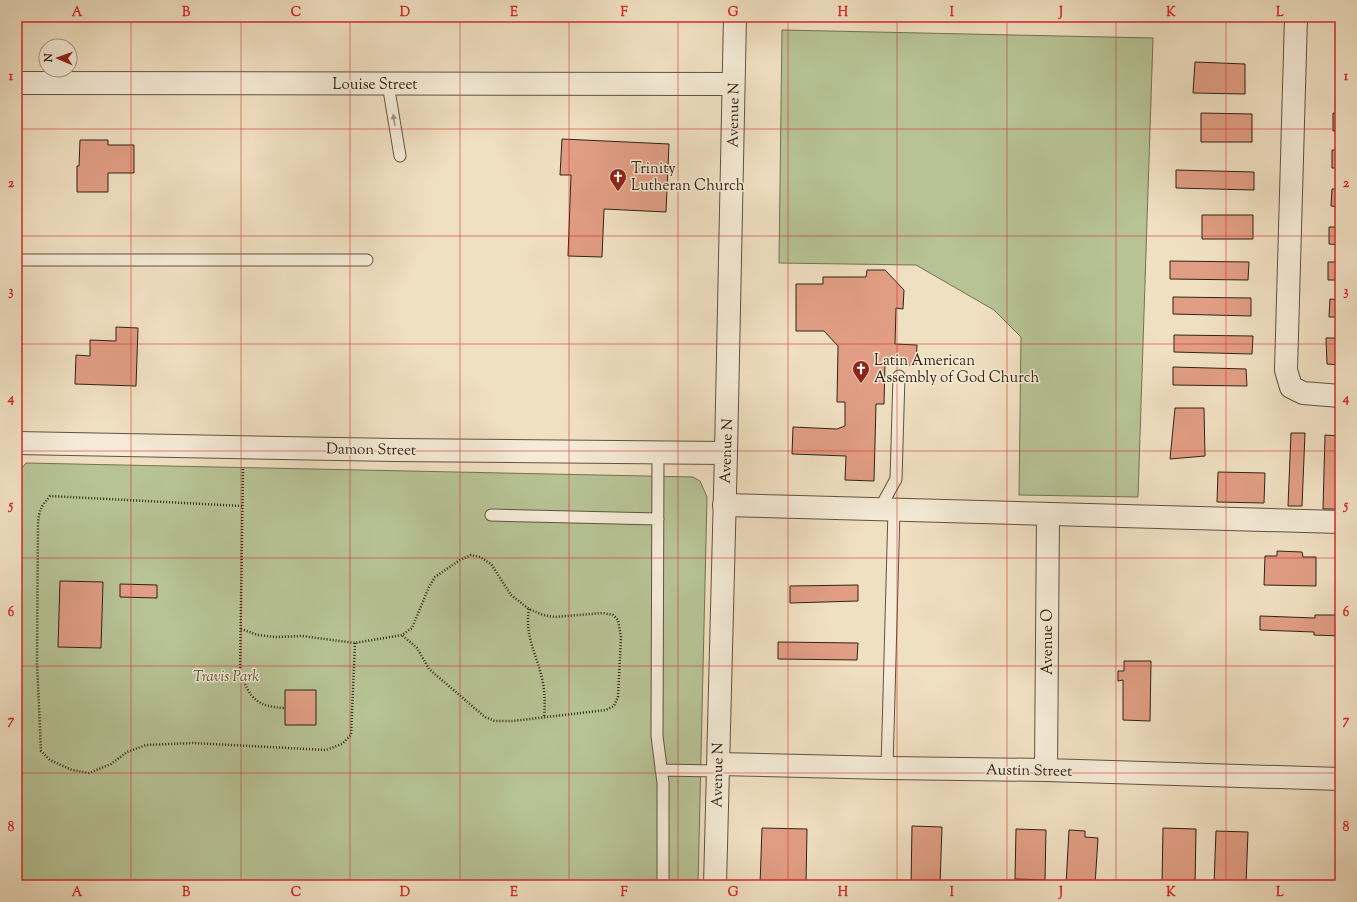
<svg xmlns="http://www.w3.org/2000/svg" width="1357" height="902" font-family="'Sorts Mill Goudy',serif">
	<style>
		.green { fill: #b7c395; stroke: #747254 }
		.building { fill: #e19e84; stroke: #312214 }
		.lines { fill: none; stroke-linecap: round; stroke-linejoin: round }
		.service-casing { stroke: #615240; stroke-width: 13 }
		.minor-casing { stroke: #615240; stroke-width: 24 }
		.tertiary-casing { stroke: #615240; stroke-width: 24 }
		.path { stroke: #312214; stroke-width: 2.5; stroke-dasharray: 1 2; stroke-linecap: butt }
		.service { stroke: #f5ebd7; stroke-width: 11 }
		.minor { stroke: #f5ebd7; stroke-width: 22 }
		.tertiary { stroke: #f5ebd7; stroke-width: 22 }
		.oneway { fill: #9d917f }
		.grid { fill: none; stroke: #d62828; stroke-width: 1; stroke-opacity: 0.55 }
		.labels { text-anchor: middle; stroke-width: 3; stroke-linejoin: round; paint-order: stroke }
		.street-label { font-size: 15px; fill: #312214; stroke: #f5ebd7 }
		.poi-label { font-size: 15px; fill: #312214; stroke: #f5ebd7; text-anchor: start }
		.park-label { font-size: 15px; font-style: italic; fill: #59523b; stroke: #f5ebd7 }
		.neatline { fill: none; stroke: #d62828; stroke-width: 1.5 }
		.grid-label { font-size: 13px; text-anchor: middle; font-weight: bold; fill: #d62828 }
	</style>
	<rect width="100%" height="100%" fill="#f0e0c2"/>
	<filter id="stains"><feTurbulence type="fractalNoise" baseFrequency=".005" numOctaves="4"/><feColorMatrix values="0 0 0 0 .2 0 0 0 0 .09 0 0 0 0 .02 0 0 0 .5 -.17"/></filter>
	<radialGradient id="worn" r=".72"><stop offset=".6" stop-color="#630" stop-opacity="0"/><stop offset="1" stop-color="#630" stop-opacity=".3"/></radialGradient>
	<path class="green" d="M 782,30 L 1153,38 L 1138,497 L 1019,495 L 1021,337 L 994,310 L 916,265 L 779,263 Z
		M 26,463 L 693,477 L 700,481 L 707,497 L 698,885 L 17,885 L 17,474 Z"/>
	<path class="building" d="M 1195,62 L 1245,64 L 1245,94 L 1193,93 Z
		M 1201,113 L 1252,114 L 1252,142 L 1201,142 Z
		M 1333,113 L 1340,113 L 1340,131 L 1333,131 Z
		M 562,139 L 669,144 L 666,212 L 604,209 L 602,257 L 568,256 L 571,175 L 560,175 Z
		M 80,140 L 108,140 L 108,145 L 134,145 L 134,173 L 108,173 L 108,192 L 77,192 L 77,166 L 79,166 Z
		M 1332,150 L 1340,150 L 1340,168 L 1332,168 Z
		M 1176,170 L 1254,172 L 1254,190 L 1176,188 Z
		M 1332,189 L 1340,189 L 1340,207 L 1331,206 Z
		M 1202,215 L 1253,215 L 1253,239 L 1202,239 Z
		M 1329,227 L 1340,227 L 1340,245 L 1329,244 Z
		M 1170,261 L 1249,262 L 1248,280 L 1170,279 Z
		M 1328,262 L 1340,262 L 1340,280 L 1328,280 Z
		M 867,270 L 885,270 L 904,290 L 903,309 L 896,308 L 895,344 L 917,345 L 916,365 L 885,364 L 884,404 L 876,404 L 874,481 L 845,480 L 846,456 L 792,454 L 793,427 L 837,429 L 845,426 L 845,402 L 837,402 L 838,346 L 824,331 L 796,331 L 796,284 L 823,284 L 823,277 L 866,277 Z
		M 1173,297 L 1251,298 L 1251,316 L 1173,314 Z
		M 1330,299 L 1340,300 L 1340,317 L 1329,317 Z
		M 116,327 L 138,328 L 136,386 L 75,384 L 76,355 L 90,356 L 90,340 L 116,341 Z
		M 1174,335 L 1253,336 L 1252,354 L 1174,352 Z
		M 1326,338 L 1340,338 L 1340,365 L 1327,364 Z
		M 1173,367 L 1246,369 L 1247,386 L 1173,385 Z
		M 1175,408 L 1204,408 L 1205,456 L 1170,459 Z
		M 1291,433 L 1305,433 L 1302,506 L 1288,506 Z
		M 1325,435 L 1340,436 L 1337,509 L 1323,509 Z
		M 1218,472 L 1265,473 L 1264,503 L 1217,502 Z
		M 1277,551 L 1302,552 L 1303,557 L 1316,557 L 1316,586 L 1264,585 L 1265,556 L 1277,556 Z
		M 60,581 L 103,582 L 101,648 L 58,647 Z
		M 120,584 L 157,585 L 157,598 L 120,597 Z
		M 858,585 L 858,601 L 790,603 L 790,586 Z
		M 1315,615 L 1340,615 L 1340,636 L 1314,635 L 1314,632 L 1260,630 L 1260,616 L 1315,618 Z
		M 778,642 L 858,643 L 857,660 L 778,659 Z
		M 1124,661 L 1151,661 L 1150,721 L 1123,720 L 1123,680 L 1118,681 L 1118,671 L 1124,671 Z
		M 285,690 L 316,690 L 316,725 L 285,725 Z
		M 912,826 L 942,827 L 940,885 L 911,885 Z
		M 762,828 L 807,829 L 806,885 L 760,885 Z
		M 1163,828 L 1196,829 L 1195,885 L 1162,885 Z
		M 1016,829 L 1046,830 L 1045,880 L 1015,879 Z
		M 1069,830 L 1085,831 L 1085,837 L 1098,838 L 1095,885 L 1066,885 Z
		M 1216,831 L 1248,832 L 1246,885 L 1214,885 Z"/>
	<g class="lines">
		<defs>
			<path id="service" d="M 388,84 L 400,156
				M 17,260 L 367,260
				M 658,453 L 657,736 L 663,783 L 663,885
				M 879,510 L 896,479 L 899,376
				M 491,515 L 658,519
				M 887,768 L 894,510
				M 661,770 L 717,771"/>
			<path id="minor" d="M 1296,17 L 1286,370 L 1291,387 L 1303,393 L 1340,396
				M 17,83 L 733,84
				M 724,505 L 1340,522
				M 718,764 L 887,768 L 1046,770 L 1340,779
				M 1046,770 L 1048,514"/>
			<path id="tertiary" d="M 17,443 L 394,450 L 726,453
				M 715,885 L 726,453 L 735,17"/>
		</defs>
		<use href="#service" class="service-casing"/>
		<use href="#minor" class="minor-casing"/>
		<use href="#tertiary" class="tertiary-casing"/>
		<path class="path" d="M 243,469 L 240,672 C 250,699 257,707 286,708
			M 242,506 L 50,496 C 40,508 39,510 38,525 L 37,663 L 41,751 L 50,760 L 72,770 L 89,773 L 111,764 L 127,752 L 146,745 L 193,743 L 326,750 L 342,744 L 351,735 L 355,643
			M 529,609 C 524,637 538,656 543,683 C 545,695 545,706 544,718
			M 241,629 L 258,635 L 276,637 L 302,636 L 355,643 L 402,635 L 412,628 L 429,587 L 435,577 L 460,560 L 471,555 L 480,557 L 491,564 L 511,595 L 529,609 L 543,615 L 555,617 L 603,613 L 613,615 L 618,620 L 621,637 L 618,697 L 614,706 L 606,710 L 513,721 L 495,721 L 485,717 L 429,669 L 417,648 L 402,635"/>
		<use href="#service" class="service"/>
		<use href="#minor" class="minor"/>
		<use href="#tertiary" class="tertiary"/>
	</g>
	<defs><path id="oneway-solid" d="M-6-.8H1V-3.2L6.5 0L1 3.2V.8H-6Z"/></defs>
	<use class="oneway" href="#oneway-solid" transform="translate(394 120) rotate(-99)"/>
	<path class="grid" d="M 131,17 L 131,885M 241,17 L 241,885M 350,17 L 350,885M 460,17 L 460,885M 569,17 L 569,885M 678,17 L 678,885M 788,17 L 788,885M 897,17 L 897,885M 1007,17 L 1007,885M 1116,17 L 1116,885M 1226,17 L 1226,885M 17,129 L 1340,129M 17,236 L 1340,236M 17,344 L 1340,344M 17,451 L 1340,451M 17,558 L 1340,558M 17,666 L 1340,666M 17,773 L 1340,773"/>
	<defs>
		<symbol id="church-pin" viewBox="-11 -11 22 30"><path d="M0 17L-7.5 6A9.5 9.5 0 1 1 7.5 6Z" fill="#8f2418" stroke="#f5ebd7"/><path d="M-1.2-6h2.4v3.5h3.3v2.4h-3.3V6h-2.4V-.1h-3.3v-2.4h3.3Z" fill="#fff"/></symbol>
	</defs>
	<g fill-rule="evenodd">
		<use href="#church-pin" x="608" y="167" width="20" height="27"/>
		<use href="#church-pin" x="851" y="359" width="20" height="27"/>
	</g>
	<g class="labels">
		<g class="street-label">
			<text x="375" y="89">Louise Street</text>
			<text transform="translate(733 115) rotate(-89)" y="5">Avenue N</text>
			<text transform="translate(371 449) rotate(1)" y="5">Damon Street</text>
			<text transform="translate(726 451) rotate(-88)" y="5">Avenue N</text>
			<text transform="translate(1047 642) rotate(-90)" y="5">Avenue O</text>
			<text transform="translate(1029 770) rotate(1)" y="5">Austin Street</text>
			<text transform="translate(717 775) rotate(-89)" y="5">Avenue N</text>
		</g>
		<g class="poi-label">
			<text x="631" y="173">Trinity<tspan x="631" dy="17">Lutheran Church</tspan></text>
			<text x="874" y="365">Latin American<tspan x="874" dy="17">Assembly of God Church</tspan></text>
		</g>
		<g class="park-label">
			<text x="226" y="681">Travis Park</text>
		</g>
	</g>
	<rect width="1357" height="902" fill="none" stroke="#f0e0c2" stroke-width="44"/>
	<g transform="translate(58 58) rotate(272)"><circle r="19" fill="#f5ebd7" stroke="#a79b89"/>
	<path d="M0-3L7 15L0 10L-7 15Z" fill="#8f2418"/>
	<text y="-6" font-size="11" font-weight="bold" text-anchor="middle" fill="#312214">N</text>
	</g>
	<rect x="22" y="22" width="1313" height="858" class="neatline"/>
	<g class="grid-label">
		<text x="77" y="16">A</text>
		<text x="186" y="16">B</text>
		<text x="296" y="16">C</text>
		<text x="405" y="16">D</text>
		<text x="514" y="16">E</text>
		<text x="624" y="16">F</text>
		<text x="733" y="16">G</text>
		<text x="843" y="16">H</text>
		<text x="952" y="16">I</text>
		<text x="1061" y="16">J</text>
		<text x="1171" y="16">K</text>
		<text x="1280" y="16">L</text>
		<text x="11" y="80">1</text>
		<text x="1346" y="80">1</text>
		<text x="11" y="187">2</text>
		<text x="1346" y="187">2</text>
		<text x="11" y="295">3</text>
		<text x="1346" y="295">3</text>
		<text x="11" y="402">4</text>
		<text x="1346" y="402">4</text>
		<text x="11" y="509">5</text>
		<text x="1346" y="509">5</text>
		<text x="11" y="616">6</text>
		<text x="1346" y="616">6</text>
		<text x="11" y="724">7</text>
		<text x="1346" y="724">7</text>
		<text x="11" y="831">8</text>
		<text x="1346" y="831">8</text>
		<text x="77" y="896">A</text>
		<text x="186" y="896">B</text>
		<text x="296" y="896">C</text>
		<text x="405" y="896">D</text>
		<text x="514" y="896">E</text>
		<text x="624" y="896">F</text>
		<text x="733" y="896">G</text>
		<text x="843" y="896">H</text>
		<text x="952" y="896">I</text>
		<text x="1061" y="896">J</text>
		<text x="1171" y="896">K</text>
		<text x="1280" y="896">L</text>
	</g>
	<rect width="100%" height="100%" filter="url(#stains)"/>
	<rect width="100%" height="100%" fill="url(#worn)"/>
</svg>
